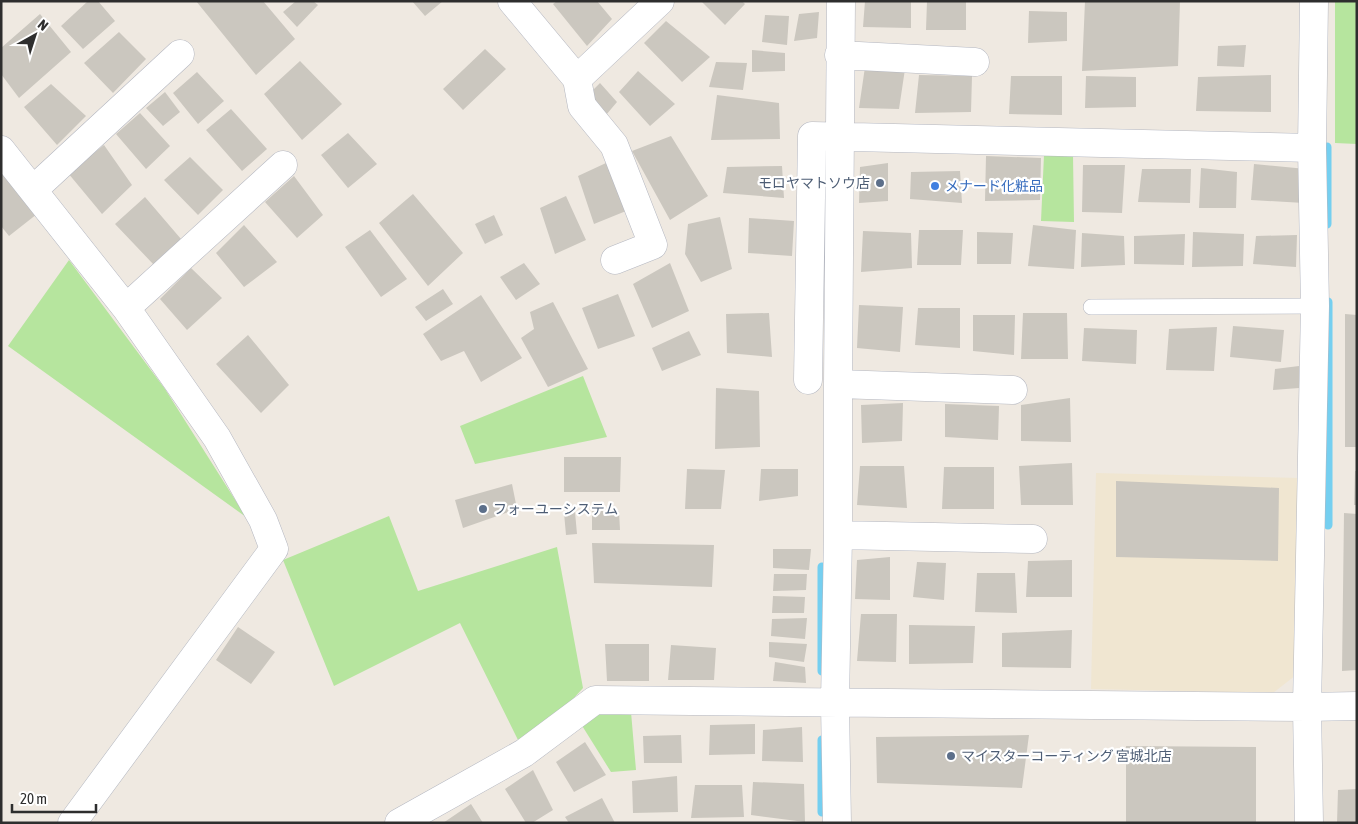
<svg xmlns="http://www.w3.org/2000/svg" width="1358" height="824" font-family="'Asap Condensed','Noto Sans JP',sans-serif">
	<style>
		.education { fill: #f0e6d1 }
		.green { fill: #b6e59e }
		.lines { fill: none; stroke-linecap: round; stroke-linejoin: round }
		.stream { stroke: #75cff0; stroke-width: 9 }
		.building { fill: #cbc7bf }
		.lane-casing { stroke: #b4b7c1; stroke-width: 16 }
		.street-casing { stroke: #b4b7c1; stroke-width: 29 }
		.lane { stroke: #fff; stroke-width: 15 }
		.street { stroke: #fff; stroke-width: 28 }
		.service-dot { fill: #5c6f8a; stroke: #fff; stroke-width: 2 }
		.shop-dot { fill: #3f7fe0; stroke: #fff; stroke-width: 2 }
		.labels { text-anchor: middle; stroke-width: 4.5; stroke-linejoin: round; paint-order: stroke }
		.service-label { font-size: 14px; fill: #4e5e75; stroke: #fff; text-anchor: start }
		.shop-label { font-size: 14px; fill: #366cbe; stroke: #fff; text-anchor: start }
	</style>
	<rect width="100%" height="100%" fill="#efe9e1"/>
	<path class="education" d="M 1096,473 L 1300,478 L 1296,675 L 1273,693 L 1091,689 Z"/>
	<path class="green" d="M 1335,1 L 1357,1 L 1357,144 L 1335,143 Z
		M 1044,155 L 1073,155 L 1074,222 L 1041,221 Z
		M 69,260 L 165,389 L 246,517 L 8,346 Z
		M 583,376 L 607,437 L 475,464 L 460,426 Z
		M 389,516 L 418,591 L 557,547 L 583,688 L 555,719 L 518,740 L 460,623 L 334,686 L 283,560 Z
		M 595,712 L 631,712 L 636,770 L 611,772 L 581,724 Z"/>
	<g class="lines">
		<path class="stream" d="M 1327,224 L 1327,147
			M 1328,525 L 1328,302
			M 822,671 L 822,567
			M 822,740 L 822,812"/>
	</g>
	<path class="building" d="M 88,1 L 98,1 L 115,21 L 83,49 L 61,26 Z
		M 196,1 L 263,1 L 295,39 L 256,75 Z
		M 296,1 L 313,1 L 318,5 L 297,27 L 283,12 Z
		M 412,1 L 443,1 L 425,16 Z
		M 557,1 L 597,1 L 612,19 L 587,46 L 553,4 Z
		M 701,1 L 742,1 L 745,4 L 725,25 Z
		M 865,1 L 911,1 L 911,28 L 863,27 Z
		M 927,1 L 966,1 L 966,30 L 926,30 Z
		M 1085,1 L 1180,1 L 1178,66 L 1082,71 Z
		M 1029,11 L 1067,12 L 1067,41 L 1028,43 Z
		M 819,12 L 817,38 L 794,41 L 799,14 Z
		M 40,14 L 71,52 L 19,98 L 1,74 L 1,48 Z
		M 765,15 L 789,16 L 787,45 L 762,42 Z
		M 666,21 L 710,57 L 682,82 L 644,43 Z
		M 119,32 L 146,59 L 113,93 L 84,63 Z
		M 1246,45 L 1244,67 L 1217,66 L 1218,46 Z
		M 485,49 L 506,69 L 463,110 L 443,89 Z
		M 752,50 L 785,53 L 785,71 L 752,72 Z
		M 300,61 L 342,104 L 302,140 L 264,94 Z
		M 716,62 L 747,63 L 743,90 L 709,87 Z
		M 865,67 L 905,69 L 899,109 L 859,108 Z
		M 638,71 L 675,104 L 650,126 L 619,92 Z
		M 197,72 L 224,101 L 198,124 L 173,93 Z
		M 919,75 L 972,76 L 971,112 L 915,113 Z
		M 1271,75 L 1271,112 L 1196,111 L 1198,77 Z
		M 1011,76 L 1062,76 L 1062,115 L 1009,114 Z
		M 1086,76 L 1136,77 L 1136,107 L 1085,108 Z
		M 600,83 L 617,102 L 606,115 L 589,94 Z
		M 51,84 L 86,116 L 57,145 L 24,107 Z
		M 165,92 L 180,112 L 163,126 L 146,108 Z
		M 717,95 L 779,103 L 780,139 L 711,140 Z
		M 231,109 L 267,149 L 242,171 L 206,130 Z
		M 140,113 L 170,146 L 146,169 L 116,134 Z
		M 348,133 L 377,164 L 348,188 L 321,155 Z
		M 671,136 L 708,196 L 670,220 L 632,151 Z
		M 104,145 L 132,185 L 102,214 L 68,173 Z
		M 986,156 L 1041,158 L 1040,200 L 985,201 Z
		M 190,157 L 223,190 L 198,215 L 164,180 Z
		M 606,163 L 626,211 L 594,224 L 578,176 Z
		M 888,163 L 888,201 L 859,203 L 860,167 Z
		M 1254,164 L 1306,169 L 1304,203 L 1251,200 Z
		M 1083,165 L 1125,165 L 1122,213 L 1082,212 Z
		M 782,166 L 784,198 L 723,193 L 727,167 Z
		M 1201,168 L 1237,172 L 1236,208 L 1199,208 Z
		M 1142,169 L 1191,169 L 1190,203 L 1138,202 Z
		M 960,171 L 962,203 L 910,199 L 911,172 Z
		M 1,173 L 37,214 L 9,236 L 1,226 Z
		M 294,176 L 323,215 L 297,238 L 265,202 Z
		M 413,194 L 463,253 L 428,286 L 379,223 Z
		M 566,196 L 586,240 L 555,254 L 540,208 Z
		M 145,197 L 181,239 L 154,265 L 115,224 Z
		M 494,215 L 503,235 L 485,244 L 475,224 Z
		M 720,217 L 732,269 L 701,282 L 685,254 L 688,224 Z
		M 749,218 L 794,221 L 792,256 L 748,253 Z
		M 244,225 L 277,262 L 244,287 L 216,253 Z
		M 1033,225 L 1076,230 L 1074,269 L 1028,266 Z
		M 370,230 L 407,279 L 381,297 L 345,247 Z
		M 919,230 L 963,230 L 961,265 L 917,265 Z
		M 863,231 L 911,233 L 912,268 L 861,272 Z
		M 977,232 L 1013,233 L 1011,264 L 977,264 Z
		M 1193,232 L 1244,234 L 1243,266 L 1192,267 Z
		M 1082,233 L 1124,236 L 1125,265 L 1081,267 Z
		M 1185,234 L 1184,265 L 1134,264 L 1134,236 Z
		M 1297,235 L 1296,267 L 1253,264 L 1256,236 Z
		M 524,263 L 540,284 L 516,300 L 500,277 Z
		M 670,263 L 689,311 L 652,328 L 633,284 Z
		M 191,268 L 222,298 L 187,330 L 160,299 Z
		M 443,289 L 453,304 L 426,321 L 415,307 Z
		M 618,294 L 635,336 L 598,349 L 582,308 Z
		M 481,295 L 522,358 L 481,382 L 464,351 L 441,361 L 423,334 Z
		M 553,302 L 588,369 L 548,387 L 521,338 L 534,329 L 530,312 Z
		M 859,305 L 903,307 L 900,352 L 857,348 Z
		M 918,308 L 960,308 L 960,348 L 915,345 Z
		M 769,313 L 772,357 L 727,353 L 726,314 Z
		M 1023,313 L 1067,313 L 1068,359 L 1021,359 Z
		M 1345,314 L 1357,315 L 1357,447 L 1345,447 Z
		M 973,315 L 1015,315 L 1014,355 L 973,351 Z
		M 1233,326 L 1284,330 L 1281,362 L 1230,357 Z
		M 1217,327 L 1214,371 L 1166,370 L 1169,329 Z
		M 1084,328 L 1137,330 L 1136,364 L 1082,361 Z
		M 689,331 L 701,355 L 662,371 L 652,348 Z
		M 248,335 L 289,385 L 261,413 L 216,364 Z
		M 1299,366 L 1299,388 L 1273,390 L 1275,369 Z
		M 716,388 L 759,391 L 760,447 L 715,449 Z
		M 1070,398 L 1071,442 L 1021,441 L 1021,405 Z
		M 903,403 L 902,441 L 862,443 L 861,405 Z
		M 945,404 L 999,406 L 998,440 L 945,437 Z
		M 564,457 L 621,457 L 620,492 L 564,492 Z
		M 1072,463 L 1073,505 L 1021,505 L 1019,466 Z
		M 860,466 L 904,466 L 907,508 L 857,505 Z
		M 944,467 L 994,467 L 994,509 L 942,509 Z
		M 687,469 L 725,470 L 721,509 L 685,509 Z
		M 761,469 L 798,469 L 798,496 L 759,501 Z
		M 1355,471 L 1357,471 L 1357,505 L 1354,505 Z
		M 1116,481 L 1279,488 L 1278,561 L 1116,557 Z
		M 512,484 L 517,509 L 463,528 L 455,500 Z
		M 592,511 L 619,511 L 620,530 L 592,530 Z
		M 575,512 L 577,534 L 566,535 L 564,513 Z
		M 1344,513 L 1357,514 L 1357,670 L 1342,671 Z
		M 592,543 L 714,545 L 712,587 L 594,583 Z
		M 773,549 L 811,549 L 809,570 L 773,568 Z
		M 890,557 L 890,600 L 855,599 L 857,560 Z
		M 1072,560 L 1072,597 L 1026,597 L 1028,561 Z
		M 917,562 L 946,563 L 944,600 L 913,597 Z
		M 977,573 L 1015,573 L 1017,613 L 975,612 Z
		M 774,574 L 807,574 L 806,590 L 773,591 Z
		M 773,596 L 805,597 L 804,613 L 772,613 Z
		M 861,614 L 897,614 L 896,662 L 857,661 Z
		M 807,618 L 805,639 L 771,636 L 772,619 Z
		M 909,625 L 975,626 L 973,663 L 909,664 Z
		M 238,627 L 275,652 L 251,684 L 216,660 Z
		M 1072,630 L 1071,668 L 1002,667 L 1002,633 Z
		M 769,642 L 807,644 L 804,662 L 769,657 Z
		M 605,644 L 649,644 L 649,681 L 607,681 Z
		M 671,645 L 716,648 L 714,680 L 668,680 Z
		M 775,662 L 805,667 L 806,683 L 773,681 Z
		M 755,724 L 755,754 L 709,755 L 710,725 Z
		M 802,727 L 803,762 L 762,761 L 763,730 Z
		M 681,735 L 682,763 L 644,763 L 643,736 Z
		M 1029,735 L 1022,788 L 877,783 L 876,737 Z
		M 585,742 L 606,775 L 574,792 L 556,762 Z
		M 1126,746 L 1256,747 L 1256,823 L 1126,823 Z
		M 533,770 L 553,810 L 532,823 L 526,823 L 505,789 Z
		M 677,776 L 678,812 L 633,813 L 632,781 Z
		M 753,782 L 804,784 L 805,822 L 751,815 Z
		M 695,785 L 742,785 L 744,817 L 691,818 Z
		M 1357,789 L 1357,823 L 1337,823 L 1338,790 Z
		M 602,798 L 615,823 L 569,823 L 565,817 Z
		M 471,804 L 483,823 L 443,823 Z"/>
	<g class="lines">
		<defs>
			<path id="lane" d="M 1091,307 L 1315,306"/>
			<path id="street" d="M 512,1 L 577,79 L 582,106 L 614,145 L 653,245 L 615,260
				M 839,55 L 975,62
				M 577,79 L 660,1
				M 1,150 L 126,308 L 217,438 L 263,520 L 274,549 L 72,823
				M 33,190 L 180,54
				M 126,308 L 283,165
				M 808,380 L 812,136 L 1312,148
				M 838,384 L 1013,390
				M 838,535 L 1033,539
				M 399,823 L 524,753 L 595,700 L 1307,707 L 1357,706
				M 837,823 L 835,703 L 838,535 L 838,384 L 841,1
				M 1309,823 L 1307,707 L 1315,306 L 1312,148 L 1314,1"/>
		</defs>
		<use href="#lane" class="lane-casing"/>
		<use href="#street" class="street-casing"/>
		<use href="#lane" class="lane"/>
		<use href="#street" class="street"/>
	</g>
	<g class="service-dot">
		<circle cx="880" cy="183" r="5"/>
		<circle cx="483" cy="509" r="5"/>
		<circle cx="951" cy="756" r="5"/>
	</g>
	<circle class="shop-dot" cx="935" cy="186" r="5"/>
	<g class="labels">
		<g class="service-label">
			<text x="870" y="188" text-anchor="end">モロヤマトソウ店</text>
			<text x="493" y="514">フォーユーシステム</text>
			<text x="961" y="761">マイスターコーティング 宮城北店</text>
		</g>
		<g class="shop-label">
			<text x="945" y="191">メナード化粧品</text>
		</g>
	</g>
	<rect width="1358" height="824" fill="none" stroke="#2e2e2e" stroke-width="5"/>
	<g transform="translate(35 35) rotate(39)" stroke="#ffffff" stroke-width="4" paint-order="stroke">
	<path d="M0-4L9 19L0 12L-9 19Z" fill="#2e2e2e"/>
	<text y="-8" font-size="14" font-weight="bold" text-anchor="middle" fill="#2e2e2e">N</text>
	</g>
	<path d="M12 804v8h84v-8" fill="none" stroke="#2e2e2e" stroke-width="2.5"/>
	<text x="20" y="804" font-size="15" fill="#2e2e2e" stroke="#ffffff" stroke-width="4" paint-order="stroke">20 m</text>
</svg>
